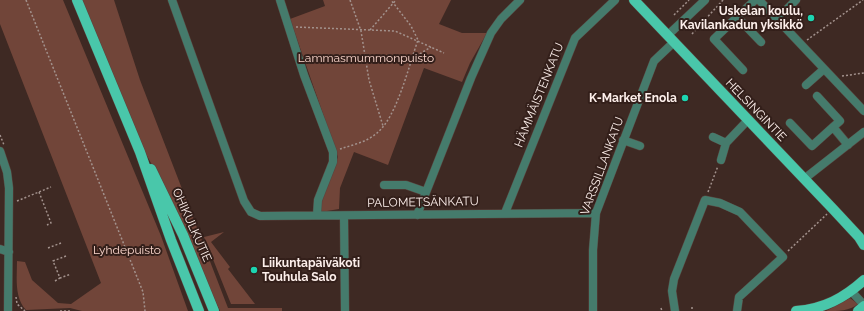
<svg xmlns="http://www.w3.org/2000/svg" width="864" height="311" font-family="Raleway,sans-serif">
	<style>
		.green { fill: #714539 }
		.lines { fill: none; stroke-linecap: round; stroke-linejoin: round }
		.minor-casing { stroke: #59453f; stroke-width: 9 }
		.major-casing { stroke: #59453f; stroke-width: 11 }
		.path { stroke: #a3928d; stroke-width: 1.5; stroke-dasharray: 2 2; stroke-linecap: butt }
		.minor { stroke: #457b6c; stroke-width: 8 }
		.major { stroke: #49c7aa; stroke-width: 10 }
		.poi-dot { fill: #1cd5b1; stroke: #331f1a; stroke-width: 1.5 }
		.labels { text-anchor: middle; stroke-width: 4; stroke-linejoin: round; paint-order: stroke }
		.poi-label { font-size: 12px; font-weight: bold; fill: #fdefeb; stroke: #331f1a; text-anchor: end }
		.park-label { font-size: 12px; fill: #fdd8ce; stroke: #331f1a }
		.street-label { font-size: 12px; fill: #fdefeb; stroke: #331f1a }
	</style>
	<rect width="100%" height="100%" fill="#3e2923"/>
	<path class="green" d="M 0,0 L 63,0 L 161,236 L 188,311 L 82,311 L 70,308 L 26,310 C 14,297 17,277 17,261 L 25,262 L 32,280 L 58,303 L 71,304 L 101,283 L 0,24 Z
		M 82,0 L 114,0 L 140,80 L 228,308 L 282,308 L 282,311 L 220,311 L 161,181 L 142,147 Z
		M 323,0 L 451,0 L 439,24 L 462,33 L 487,33 L 470,63 L 462,82 L 424,68 L 388,165 L 354,152 L 340,188 L 339,209 L 321,212 L 320,201 L 338,157 L 290,19 L 325,6 Z
		M 224,232 L 211,242 L 230,267 L 228,269 L 255,304 L 231,304 L 204,237 Z
		M 850,298 L 858,304 C 850,311 838,311 826,311 Z"/>
	<g class="lines">
		<defs>
			<path id="minor" d="M 172,0 L 244,201 L 251,212 L 260,216 L 596,213
				M 280,0 L 304,75 L 333,152 L 333,162 L 318,200 L 317,215
				M 759,0 L 864,111
				M 737,17 L 761,42
				M 777,19 L 796,0
				M 668,35 L 705,0
				M 743,70 L 714,39 L 755,0
				M 806,85 L 824,69
				M 817,96 L 840,121 L 833,127
				M 790,123 L 812,146 L 833,127 L 848,145
				M 713,137 L 726,143
				M 623,140 L 640,146
				M 0,151 L 7,172 L 9,188 L 8,311
				M 721,160 L 726,143 L 748,120
				M 804,179 L 864,132
				M 384,185 L 406,185 L 426,192
				M 505,213 L 575,38 L 615,0
				M 417,215 L 471,78 L 491,33 L 501,19 L 520,0
				M 344,216 L 345,311
				M 0,249 L 9,252
				M 851,291 L 864,305
				M 593,311 L 593,250 L 596,213 L 654,61 L 674,42
				M 675,311 L 672,291 L 674,279 L 705,200 L 720,203 L 740,212 L 783,257 L 739,297 L 737,311"/>
			<path id="major" d="M 77,0 L 140,152 L 171,240 L 199,311
				M 634,0 L 833,209 L 859,237 L 864,245
				M 151,169 L 183,235 L 214,311
				M 796,311 C 824,309 844,298 864,280
				M 858,311 L 864,306"/>
		</defs>
		<use href="#minor" class="minor-casing"/>
		<use href="#major" class="major-casing"/>
		<path class="path" d="M 26,0 L 143,292 L 145,311
			M 350,0 L 361,31 L 369,80 L 383,126
			M 674,15 L 689,0
			M 296,27 L 395,31 L 444,53
			M 370,30 L 396,0
			M 692,34 L 723,0
			M 807,40 L 863,0
			M 413,58 L 431,47
			M 842,76 L 864,73
			M 0,135 L 4,145
			M 340,149 C 352,145 367,142 377,133 C 397,117 409,65 418,40 L 411,26 L 391,0
			M 39,192 L 51,223 L 47,225
			M 708,192 L 718,166
			M 17,201 L 51,187
			M 48,248 L 61,243
			M 788,251 L 827,214
			M 66,256 L 53,261 L 60,278 L 71,274
			M 55,281 L 60,278
			M 16,297 L 17,304 L 25,311
			M 692,307 L 692,311
			M 661,308 L 662,311
			M 60,311 L 72,311"/>
		<use href="#minor" class="minor"/>
		<use href="#major" class="major"/>
	</g>
	<g class="poi-dot">
		<circle cx="811" cy="18" r="4"/>
		<circle cx="685" cy="98" r="4"/>
		<circle cx="254" cy="270" r="4"/>
	</g>
	<g class="labels">
		<g class="poi-label">
			<text x="803" y="15">Uskelan koulu,<tspan x="803" dy="14">Kavilankadun yksikkö</tspan></text>
			<text x="677" y="102">K-Market Enola</text>
			<text x="262" y="267" text-anchor="start">Liikuntapäiväkoti<tspan x="262" dy="14">Touhula Salo</tspan></text>
		</g>
		<g class="park-label">
			<text x="366" y="62">Lammasmummonpuisto</text>
			<text x="127" y="254">Lyhdepuisto</text>
		</g>
		<g class="street-label">
			<text transform="translate(539 95) rotate(-68)" y="4">HÄMMÄISTENKATU</text>
			<text transform="translate(756 110) rotate(46)" y="4">HELSINGINTIE</text>
			<text transform="translate(602 166) rotate(-70)" y="4">VARSSILLANKATU</text>
			<text transform="translate(423 202) rotate(-1)" y="4">PALOMETSÄNKATU</text>
			<text transform="translate(192 225) rotate(66)" y="4">OHIKULKUTIE</text>
		</g>
	</g>
</svg>
